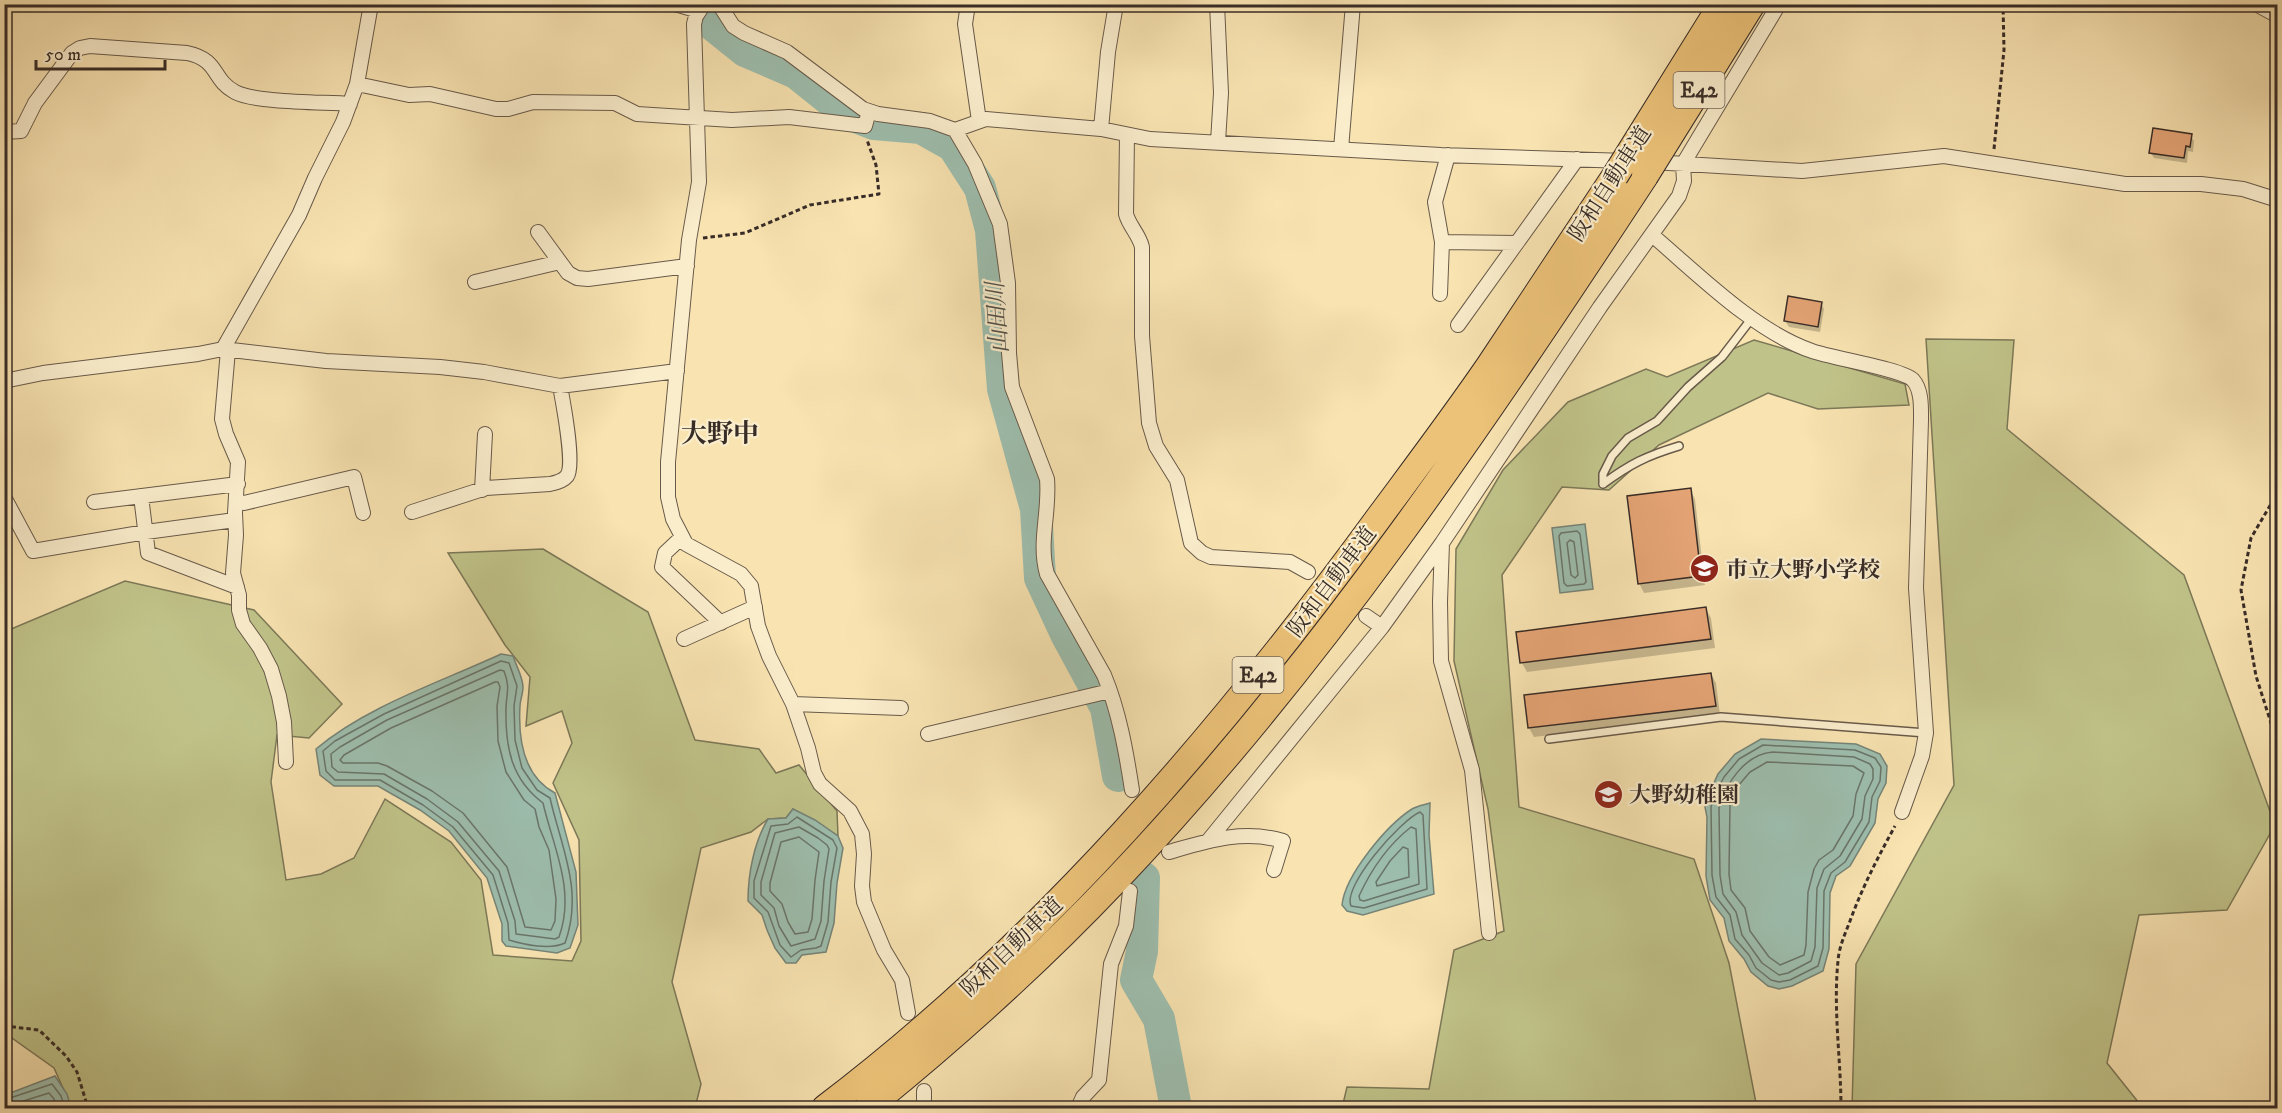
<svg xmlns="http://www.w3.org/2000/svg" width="2282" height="1113" font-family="'IM FELL DW Pica','Noto Serif JP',serif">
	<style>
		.green { fill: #c0c389; stroke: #7c7858; stroke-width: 1.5 }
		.water { fill: #9dbeae; stroke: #758478; stroke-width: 1.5 }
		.shadow { fill: #0003 }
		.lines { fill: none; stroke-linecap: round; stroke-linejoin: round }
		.shore { stroke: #6a756a; stroke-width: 1.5 }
		.river { stroke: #9dbeae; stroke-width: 32 }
		.building { fill: #e5a475; stroke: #382c27; stroke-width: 1.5 }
		.lane-casing { stroke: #685a4a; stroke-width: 10 }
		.street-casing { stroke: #685a4a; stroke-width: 16 }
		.highway-casing { stroke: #382c27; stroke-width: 28 }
		.path { stroke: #382c27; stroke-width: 3; stroke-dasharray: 4.5 3; stroke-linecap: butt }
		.lane { stroke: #faedcc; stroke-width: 7 }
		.street { stroke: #faedcc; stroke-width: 14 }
		.highway { stroke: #ecc278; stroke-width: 26 }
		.highway-bridge-casing { stroke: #382c27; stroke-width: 28; stroke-linecap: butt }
		.highway-bridge { stroke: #ecc278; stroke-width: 26 }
		.labels { text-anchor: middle; stroke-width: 4.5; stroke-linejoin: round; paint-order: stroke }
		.shield { fill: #faedcc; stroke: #726658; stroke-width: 1.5 }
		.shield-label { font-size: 21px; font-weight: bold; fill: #382c27 }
		.street-label { font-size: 22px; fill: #382c27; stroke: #faedcc }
		.poi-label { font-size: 22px; font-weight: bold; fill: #382c27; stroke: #faedcc; text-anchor: start }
		.water-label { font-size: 24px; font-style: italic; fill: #515049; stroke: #faedcc }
		.quarter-label { font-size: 26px; font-weight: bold; fill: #382c27; stroke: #faedcc }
	</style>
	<rect width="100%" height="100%" fill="#f8e3b1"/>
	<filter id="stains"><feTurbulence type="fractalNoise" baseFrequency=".00333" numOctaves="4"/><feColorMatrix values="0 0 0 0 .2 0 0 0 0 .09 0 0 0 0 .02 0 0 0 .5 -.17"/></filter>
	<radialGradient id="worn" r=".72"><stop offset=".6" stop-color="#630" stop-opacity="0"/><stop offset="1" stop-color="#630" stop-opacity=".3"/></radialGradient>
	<path class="green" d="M 1926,339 L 2014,340 L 2007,429 L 2184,575 L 2275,825 L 2227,910 L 2139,915 L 2107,1063 L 2143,1108 L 1852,1108 L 1856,964 L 1954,785 Z
		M 1754,340 L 1905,384 L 1909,405 L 1818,409 L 1768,393 L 1659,445 L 1609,490 L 1562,487 L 1502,575 L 1519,807 L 1694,859 L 1729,963 L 1757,1108 L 1342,1108 L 1347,1087 L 1429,1089 L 1454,950 L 1504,931 L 1488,809 L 1454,661 L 1456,549 L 1503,470 L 1568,402 L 1646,369 L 1667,377 Z
		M 543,549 L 648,612 L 695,740 L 759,749 L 776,773 L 799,765 L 837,811 L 838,836 L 793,809 L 786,818 L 768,819 L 751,832 L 701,848 L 672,982 L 701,1084 L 695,1108 L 72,1108 L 54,1068 L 5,1033 L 5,1029 L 4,632 L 125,581 L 254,610 L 342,704 L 309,738 L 277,735 L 271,782 L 286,880 L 321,874 L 354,858 L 385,799 L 451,842 L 481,880 L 493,955 L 572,961 L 581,941 L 579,840 L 553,783 L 572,743 L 562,711 L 526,726 L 530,677 L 505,645 L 448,553 Z"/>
	<path class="water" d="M 1585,524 L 1593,589 L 1560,593 L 1552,528 Z
		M 501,654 L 513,656 C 516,665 523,678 523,687 C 523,694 520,700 520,706 C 518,740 523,776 555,793 L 576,872 L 578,925 L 570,948 L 557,953 L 506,946 L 502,941 L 502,924 L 487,878 L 449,831 L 420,810 L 378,786 L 334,786 L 320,775 L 316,749 C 367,706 441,682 501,654 Z
		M 1761,739 L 1856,744 L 1880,754 L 1887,766 L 1886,783 L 1878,799 L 1875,823 L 1850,866 L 1836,876 L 1830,893 L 1829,949 L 1823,971 L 1792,986 L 1779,989 L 1768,986 L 1751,972 L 1744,959 L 1729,941 L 1724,918 L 1710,900 L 1706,876 L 1707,817 L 1705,807 L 1709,794 L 1718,774 L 1735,754 Z
		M 1430,803 L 1429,835 L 1434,894 L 1363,915 L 1347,911 L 1342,905 C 1345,875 1387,825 1412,809 C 1417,806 1424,805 1430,803 Z
		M 793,809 L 815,820 L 838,836 L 843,848 L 837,883 L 834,923 L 826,952 L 802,955 L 796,963 L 786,963 L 775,948 L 767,930 L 762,915 L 748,901 C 748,874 754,842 768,819 L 786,818 Z
		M 55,1076 L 67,1094 L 71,1108 L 5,1108 L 5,1095 Z"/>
	<path class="shadow" d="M 2191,136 L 2194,141 L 2193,152 L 2188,151 L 2187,163 L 2154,158 L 2151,153 Z
		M 1821,303 L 1824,309 L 1820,332 L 1789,327 L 1785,321 Z
		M 1690,490 L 1695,499 L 1705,585 L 1644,593 L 1639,583 Z
		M 1706,609 L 1711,618 L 1715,648 L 1527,672 L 1522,663 Z
		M 1711,674 L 1716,683 L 1720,715 L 1534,737 L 1529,728 Z"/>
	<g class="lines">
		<path class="shore" d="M 1577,531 L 1580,534 L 1586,582 L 1584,584 L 1567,586 L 1564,583 L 1559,536 L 1561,533 Z
			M 1570,540 L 1574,542 L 1578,575 L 1575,578 L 1571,575 L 1567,543 Z
			M 501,661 L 509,663 L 517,686 L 514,706 L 515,740 L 522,768 L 537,790 L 550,798 C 561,847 584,891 565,943 C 550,950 525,945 509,940 L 508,923 L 493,875 L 453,827 L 423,805 L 380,780 L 335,780 L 326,771 L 323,751 L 335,741 L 384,714 Z
			M 500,670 L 504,671 C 510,687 507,691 506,707 C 505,747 511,779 543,803 C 553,847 576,890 559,937 L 555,939 L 516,934 L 515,921 L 499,871 L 458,822 L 427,799 L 384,774 L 338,772 L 332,767 L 331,754 L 340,747 L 387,720 Z
			M 495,682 L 498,682 L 500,687 L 497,706 L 498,741 L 506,772 L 524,800 L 535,809 L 539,827 L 549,850 L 556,899 L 555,921 L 551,930 L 525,927 L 507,867 L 463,813 L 432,791 L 387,766 L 378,763 L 343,763 L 340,760 L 344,755 L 391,728 Z
			M 1763,745 L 1855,750 L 1875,758 L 1881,767 L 1880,781 L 1872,797 L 1869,822 L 1845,862 L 1831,873 L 1824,891 L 1823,948 L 1818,966 L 1790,980 L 1779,982 L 1771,980 L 1756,968 L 1749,955 L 1735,939 L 1730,915 L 1716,897 L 1712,875 L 1711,807 L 1714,796 L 1724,777 L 1739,759 Z
			M 1773,752 L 1854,757 L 1870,764 L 1873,769 L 1873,779 L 1865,796 L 1862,819 L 1840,856 L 1824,869 L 1817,888 L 1815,947 L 1811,961 L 1788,973 L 1779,975 L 1762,963 L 1742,935 L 1736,912 L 1723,894 L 1720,875 L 1719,808 C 1726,783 1745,754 1773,752 Z
			M 1767,762 L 1853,766 L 1864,773 L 1856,794 L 1853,816 L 1833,850 L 1819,860 L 1814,869 L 1808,892 L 1806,945 L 1804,955 L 1780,965 L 1769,957 L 1750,931 L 1745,908 L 1731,890 L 1729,874 L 1730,802 L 1738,786 L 1750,772 Z
			M 1420,812 L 1423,815 L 1427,889 L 1364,908 L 1351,906 C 1342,886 1401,820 1420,812 Z
			M 797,817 L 833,840 L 837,848 L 831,882 L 828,922 L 821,946 L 816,948 L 801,950 L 791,957 L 780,945 L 768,912 L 754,898 L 754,881 L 771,826 L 788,824 Z
			M 799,827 L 818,838 L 827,845 L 829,849 L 824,881 L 821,921 L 815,939 L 791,946 L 779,926 L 774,908 L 761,895 L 761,882 L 775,833 Z
			M 1411,827 L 1416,829 L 1419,884 L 1364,901 L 1360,900 L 1359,896 C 1371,870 1388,845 1411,827 Z
			M 799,837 L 819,852 L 815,880 L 812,919 L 808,932 L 795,934 L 788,922 L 782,904 L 770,891 L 770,883 L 781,842 Z
			M 1403,847 L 1408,849 L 1409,877 L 1377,886 L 1376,882 L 1390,861 Z
			M 4,1100 L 52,1084 L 61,1096 L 65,1108
			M 4,1107 L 49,1093 L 54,1099 L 57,1108"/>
		<path class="river" d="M 700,4 L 710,23 L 745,51 L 796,73 L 846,113 L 874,124 L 921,128 L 953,146 L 980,188 L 991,230 L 1003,389 L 1036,509 L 1040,578 L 1067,636 L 1106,708 L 1118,776
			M 1144,878 L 1142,951 L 1136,980 L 1159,1019 L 1176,1108"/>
	</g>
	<path class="building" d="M 2153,128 L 2192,134 L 2190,147 L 2186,146 L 2184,158 L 2149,153 Z
		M 1788,296 L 1822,302 L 1818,327 L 1784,321 Z
		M 1691,488 L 1701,576 L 1638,584 L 1627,496 Z
		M 1706,607 L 1711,639 L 1520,663 L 1516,632 Z
		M 1711,673 L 1716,706 L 1528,728 L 1524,695 Z"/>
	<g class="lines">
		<defs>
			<path id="lane" d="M 1603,484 L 1603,474 L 1612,456 L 1628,438 L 1657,421 L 1688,387 L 1722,357 L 1752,318
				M 1603,484 C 1630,464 1646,456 1679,446
				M 1549,739 L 1721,717 L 1926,733"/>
			<path id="street" d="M 675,4 L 699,11
				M 704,4 L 696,16 L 694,24 L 699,182 L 689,240 L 668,462 L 668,497 L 673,519 L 686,544 L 741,574 L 751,586 L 758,626 L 769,656 L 793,704 L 808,748 L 814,773 L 820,784 L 850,811 L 862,834 L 864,854 L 862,886 L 864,902 L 884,950 L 902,980 L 908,1013
				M 719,4 L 733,26 L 744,33 L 787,52 L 863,109 L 878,114 L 930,121 L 955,130 L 986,119 L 1101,129 L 1150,139 L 1441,155 L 1627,161
				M 968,4 L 965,24 L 979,121
				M 1217,4 L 1221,93 L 1218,142
				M 2256,4 L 2278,16
				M 357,84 L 409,95 L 430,94 L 496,109 L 508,109 L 533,102 L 615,103 L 637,114 L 732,120 L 789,117 L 865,126 L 869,111
				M 1101,129 L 1108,52 L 1116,4
				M 955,130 L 975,164 L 1000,224 L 1008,283 L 1009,353 L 1012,387 L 1047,479 C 1050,512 1038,542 1047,574 L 1104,675 C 1119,711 1126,751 1132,790
				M 4,132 L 21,131 L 35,103 L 72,53 L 80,48 L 90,46 L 187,53 C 220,60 211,79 235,92 C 256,103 323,102 350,104
				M 1127,135 L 1126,214 C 1129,226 1139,234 1142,247 L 1142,336 L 1149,423 L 1156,446 L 1177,480 L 1191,543 L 1202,553 L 1211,557 L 1290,562 L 1308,572
				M 1341,149 L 1353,4
				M 1652,162 L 1802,171 L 1944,156 L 2125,184 L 2201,184 L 2243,189 L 2278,200
				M 538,232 L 568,273 L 577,278 L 588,279 L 687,266
				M 1652,235 C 1698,274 1754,331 1812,351 C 1831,358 1902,369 1913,380 C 1922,390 1921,408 1921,420 L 1916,588 L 1926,733 L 1922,756 L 1902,812
				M 1442,242 L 1517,243
				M 475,282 L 560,262
				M 1440,294 L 1442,242 L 1435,202 L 1448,155
				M 1458,325 L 1577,159
				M 223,349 L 299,215 L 315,178 L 343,122 L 357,84 L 371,4
				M 228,350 L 222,419 L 226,434 L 238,462 L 235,513 L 236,535 L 233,573 L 239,595 L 239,610 L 243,624 L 260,648 L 271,669 L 279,696 L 284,722 L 286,762
				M 4,381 L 43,373 L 198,354 L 223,349 L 326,361 L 440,367 L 484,372 L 560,386 L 677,371
				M 482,490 L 485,434
				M 141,496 L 148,553 L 237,587
				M 4,497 L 33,551 L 146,532 L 235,520
				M 236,501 L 244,503 L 354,477 L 363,513
				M 94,502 L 238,484
				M 412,512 L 486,488 L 550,484 C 555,483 563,481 567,476 C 575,465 563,402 560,386
				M 682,537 L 665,553 L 662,567 L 721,623
				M 1442,543 L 1440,602 L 1441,661 L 1472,770 L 1489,933
				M 1366,616 L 1382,627
				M 684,639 L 755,607
				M 793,704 L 901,708
				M 928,734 L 1110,691
				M 1208,841 L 1382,627 L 1442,543 L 1600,307 L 1679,196 L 1684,181 L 1683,164 L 1779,4
				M 1169,852 C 1207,841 1243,829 1283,841 L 1274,870
				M 924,1091 L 924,1108
				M 1078,1108 L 1083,1097 L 1099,1080 L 1111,964 L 1126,926 L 1130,891"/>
			<path id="highway" d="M 825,1108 C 1041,944 1221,734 1380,516 C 1417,466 1454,417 1489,366 C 1531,303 1573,239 1615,176
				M 867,1108 C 955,1037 1038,962 1115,881 C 1318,668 1484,421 1645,176"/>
		</defs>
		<use href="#lane" class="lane-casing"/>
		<use href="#street" class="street-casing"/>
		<use href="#highway" class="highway-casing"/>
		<path class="path" d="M 1994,149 L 2004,50 L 2003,4
			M 703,238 L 745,233 L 810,205 L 879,194 L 876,165 L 867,140
			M 2278,492 L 2251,538 L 2241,590 L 2256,676 L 2278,745
			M 4,1026 L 39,1030 L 66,1056 L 77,1072 L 88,1108
			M 1841,1108 C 1841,1060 1833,1010 1838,961 C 1839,947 1845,934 1850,921 C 1862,888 1878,857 1895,826"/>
		<use href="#lane" class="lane"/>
		<use href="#street" class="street"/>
		<use href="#highway" class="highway"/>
		<defs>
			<path id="highway-bridge" d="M 1615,176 L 1722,4
				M 1645,176 L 1752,4"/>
		</defs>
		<use href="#highway-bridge" class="highway-bridge-casing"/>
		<use href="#highway-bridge" class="highway-bridge"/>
	</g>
	<defs>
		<symbol id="school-disc" viewBox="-11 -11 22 22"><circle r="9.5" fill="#8f2418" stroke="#faedcc"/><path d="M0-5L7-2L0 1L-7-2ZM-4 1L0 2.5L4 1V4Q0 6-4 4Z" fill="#fff"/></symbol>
	</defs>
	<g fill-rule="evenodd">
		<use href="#school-disc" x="1688" y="552" width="33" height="33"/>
		<use href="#school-disc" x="1592" y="778" width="33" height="33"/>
	</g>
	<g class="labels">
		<g class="shield">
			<rect x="1673.5" y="72" width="51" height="36" rx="4.5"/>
			<rect x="1232.5" y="657" width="51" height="36" rx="4.5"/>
		</g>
		<g class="shield-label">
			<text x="1699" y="97">E42</text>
			<text x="1258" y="682">E42</text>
		</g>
		<g class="street-label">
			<text transform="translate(1609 183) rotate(-57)" y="8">阪和自動車道</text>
			<text transform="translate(1331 581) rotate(-53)" y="8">阪和自動車道</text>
			<text transform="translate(1011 946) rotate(-44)" y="8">阪和自動車道</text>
		</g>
		<g class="poi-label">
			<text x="1726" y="577">市立大野小学校</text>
			<text x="1629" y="802">大野幼稚園</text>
		</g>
		<g class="water-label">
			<text transform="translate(997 318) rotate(-94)" y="8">山田川</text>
		</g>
		<g class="quarter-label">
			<text x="720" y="442">大野中</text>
		</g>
	</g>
	<rect width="2282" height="1113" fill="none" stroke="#f8e3b1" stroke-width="24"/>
	<rect x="6" y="6" width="2270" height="1101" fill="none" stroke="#382c27" stroke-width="3"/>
	<rect x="12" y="12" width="2258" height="1089" fill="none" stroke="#382c27" stroke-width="1.5"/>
	<path d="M36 60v9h129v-9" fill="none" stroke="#382c27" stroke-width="3"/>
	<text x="45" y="60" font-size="18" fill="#382c27" stroke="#faedcc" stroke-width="4.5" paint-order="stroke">50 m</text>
	<rect width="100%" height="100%" filter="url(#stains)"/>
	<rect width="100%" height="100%" fill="url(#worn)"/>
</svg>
